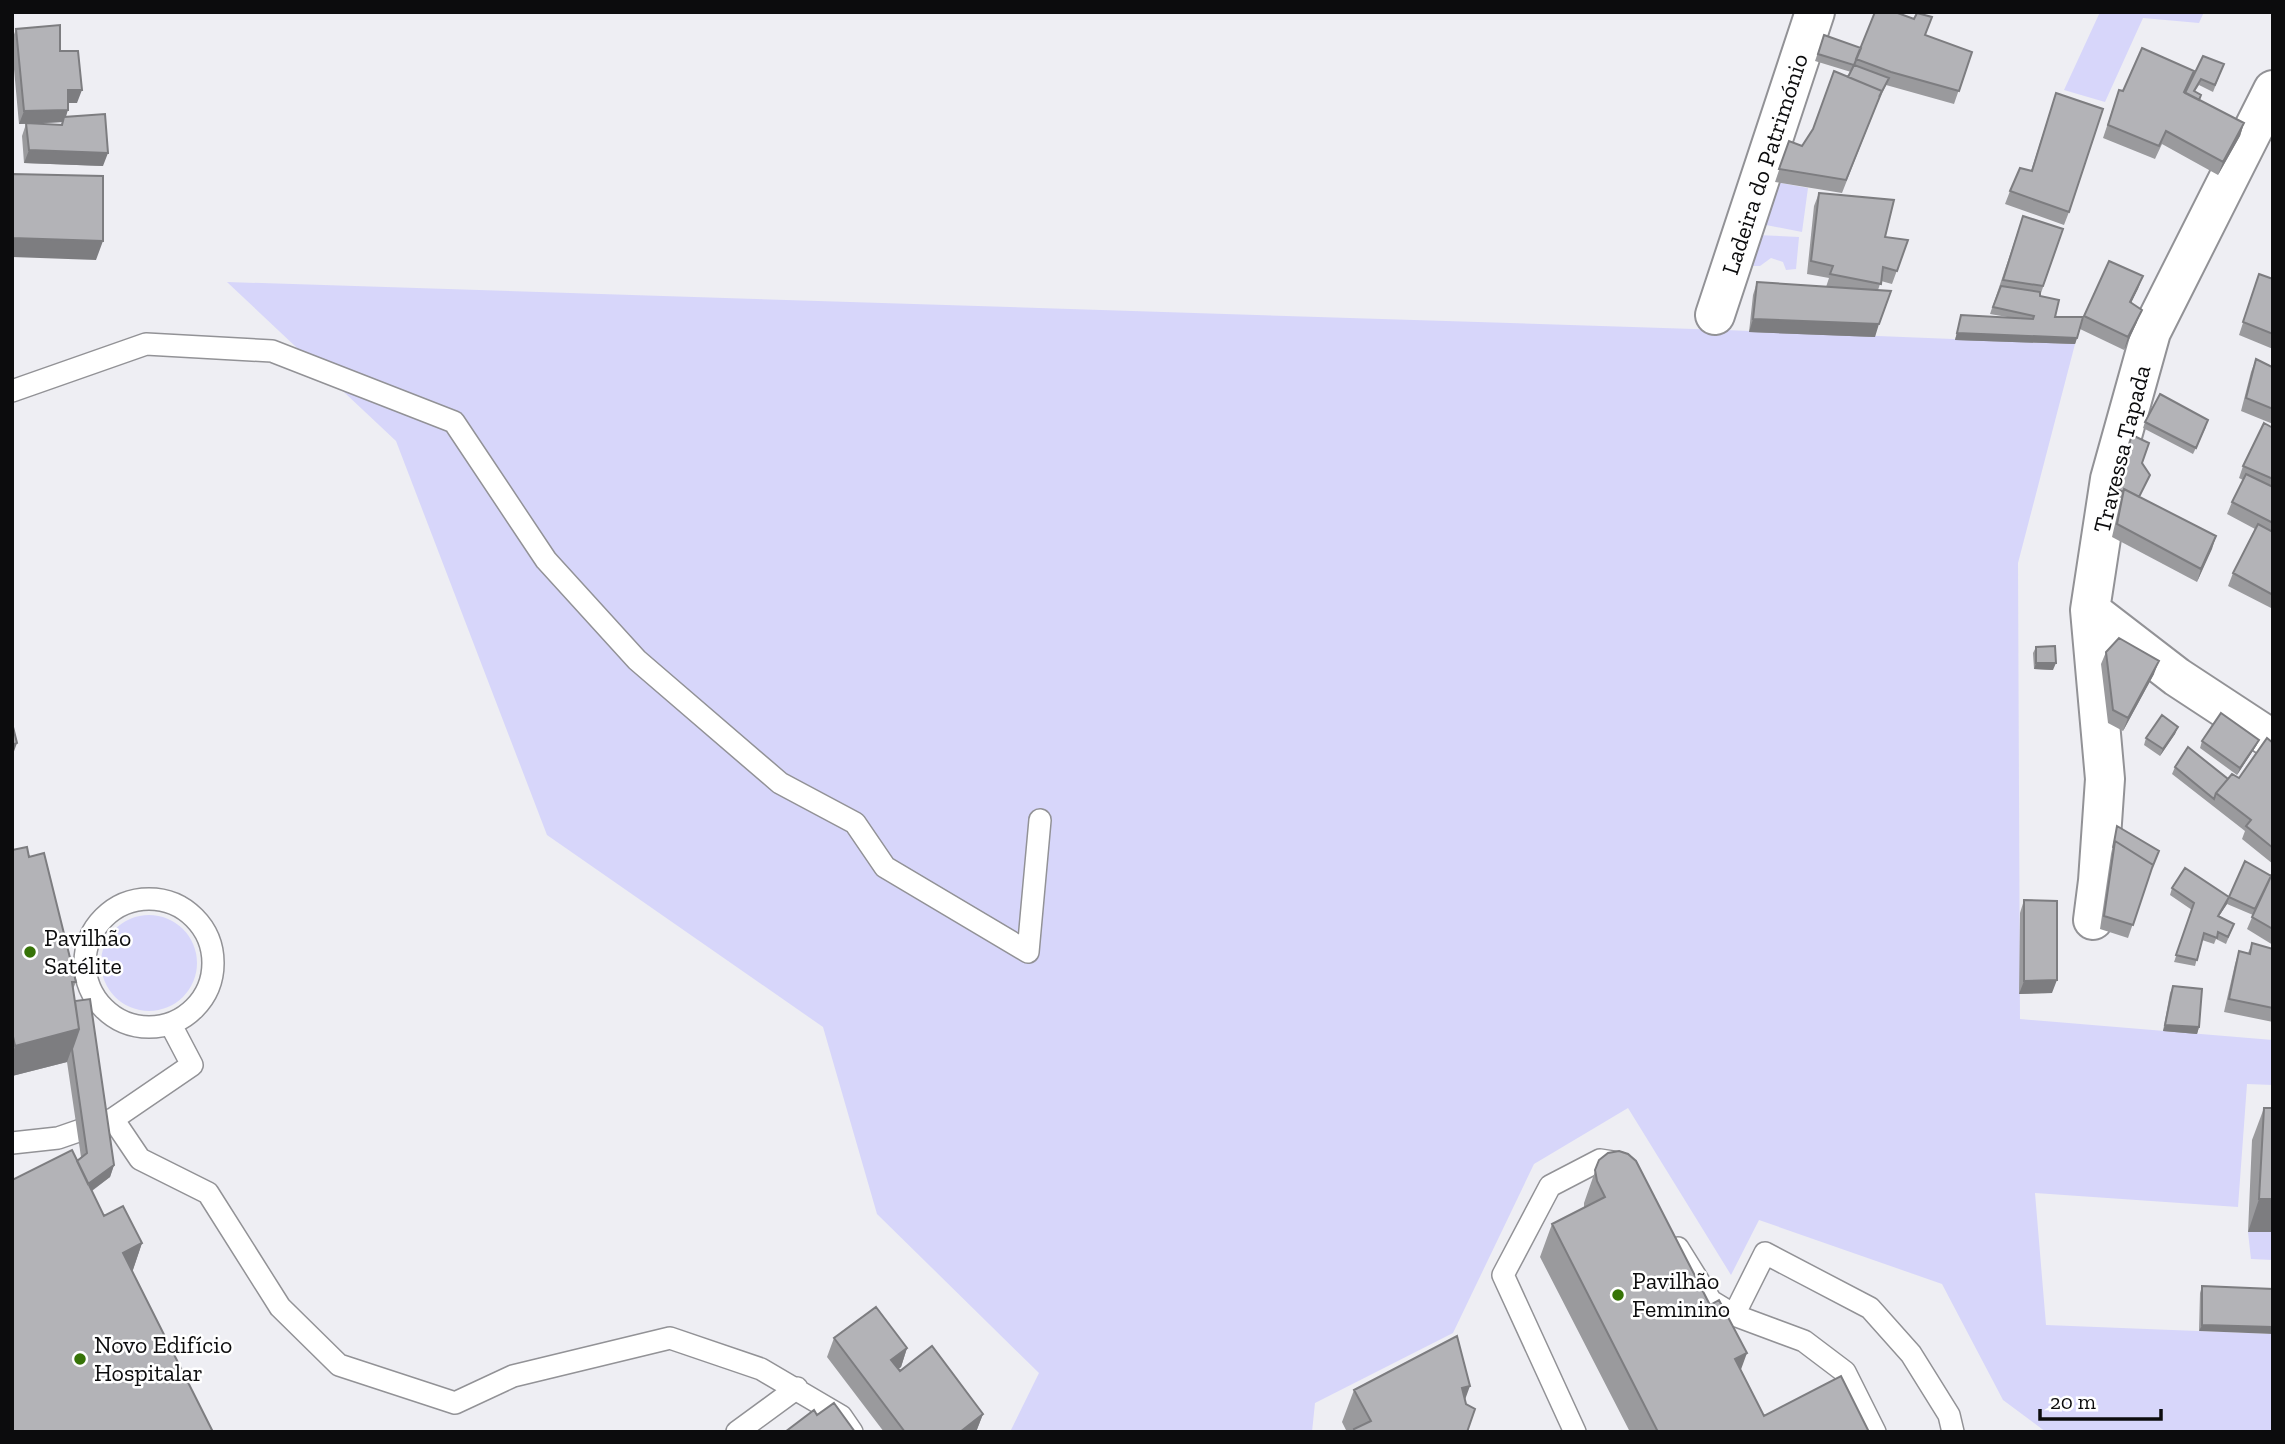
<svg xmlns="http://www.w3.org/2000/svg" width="2285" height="1444" font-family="'Zilla Slab',serif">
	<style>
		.green { fill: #d7d6fa }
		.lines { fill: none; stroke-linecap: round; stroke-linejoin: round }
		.lane-casing { stroke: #929296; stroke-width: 24 }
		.street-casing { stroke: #929296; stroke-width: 42 }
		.lane { stroke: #fff; stroke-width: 21 }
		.street { stroke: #fff; stroke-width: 38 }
		.wall { fill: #9a9a9d; fill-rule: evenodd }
		.shaded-wall { fill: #7d7d80 }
		.building { fill: #b3b3b7; stroke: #7d7d80; stroke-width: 2 }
		.poi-dot { fill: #367307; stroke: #fff; stroke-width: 2.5 }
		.labels { text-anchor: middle; stroke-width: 5; stroke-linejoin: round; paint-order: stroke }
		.street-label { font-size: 24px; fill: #0c0c0d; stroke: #fff }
		.poi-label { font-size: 24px; fill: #0c0c0d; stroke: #fff; text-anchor: start }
	</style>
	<rect width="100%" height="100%" fill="#eeeef3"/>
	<path class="green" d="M 2100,12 L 2204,12 L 2199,23 L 2143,18 L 2105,102 L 2064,90 Z
		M 1775,182 L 1808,188 L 1802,232 L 1761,224 Z
		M 1757,235 L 1799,237 L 1796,269 L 1786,270 L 1783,262 L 1771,258 L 1760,266 L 1747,266 Z
		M 227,282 L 1725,330 L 2075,344 L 2018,563 L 2020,1019 L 2273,1040 L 2273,1085 L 2247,1084 L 2238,1207 L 2035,1193 L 2046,1325 L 2273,1334 L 2273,1432 L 2046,1432 L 2003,1400 L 1942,1284 L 1759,1220 L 1731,1275 L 1628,1108 L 1534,1164 L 1453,1333 L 1315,1403 L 1312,1432 L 1010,1432 L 1039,1373 L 877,1214 L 823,1027 L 547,835 L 396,441 Z
		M101 963a48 48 0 1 1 96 0a48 48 0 1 1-96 0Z
		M 2248,1232 L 2273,1232 L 2273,1260 L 2251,1259 Z"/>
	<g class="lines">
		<defs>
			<path id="lane" d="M 12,391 L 146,344 L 272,351 L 454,422 L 546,560 L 637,660 L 780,783 L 855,823 L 885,867 L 1028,952 L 1040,820
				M85 963a64 64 0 1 1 128 0a64 64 0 1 1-128 0Z
				M 113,1119 L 140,1159 L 208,1193 L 280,1307 L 339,1365 L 455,1403 L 513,1376 L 670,1338 L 761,1369 L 841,1416 L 852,1432
				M 12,1143 L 58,1138 L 113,1119 L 192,1065 L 171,1025
				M 1678,1248 L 1711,1301 L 1734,1315 L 1804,1341 L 1845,1372 L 1875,1432
				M 1734,1315 L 1765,1253 L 1870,1308 L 1911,1354 L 1949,1415 L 1953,1432
				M 737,1432 L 797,1388
				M 1575,1432 L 1503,1275 L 1550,1186 L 1600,1160 L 1620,1163 L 1624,1167"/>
			<path id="street" d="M 1715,315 L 1815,12
				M 2090,610 L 2177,677 L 2273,740
				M 2093,920 L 2098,881 L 2105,779 L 2090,610 L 2110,479 L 2151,332 L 2273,90"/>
		</defs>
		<use href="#lane" class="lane-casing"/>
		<use href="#street" class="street-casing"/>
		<use href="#lane" class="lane"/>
		<use href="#street" class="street"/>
	</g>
	<path class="wall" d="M 16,29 L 60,51 L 77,103 L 68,103 L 66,117 L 103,166 L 24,163 L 22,136 L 26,124 L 19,124 L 12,47 L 12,40 ZM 62,122 L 61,125 L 31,124 Z
		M 1824,35 L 1861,48 L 1925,35 L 1972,52 L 1954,104 L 1886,85 L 1877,104 L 1842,193 L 1775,182 L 1789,141 L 1802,146 L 1851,72 L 1815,61 Z
		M 2224,64 L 2213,92 L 2199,85 L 2195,91 L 2201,95 L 2199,100 L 2244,123 L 2240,136 L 2218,175 L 2162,144 L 2155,159 L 2103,138 L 2119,90 L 2123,91 L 2194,71 Z
		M 2056,93 L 2069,212 L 2064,225 L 2005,204 L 2010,191 L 2031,171 Z
		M 1819,193 L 1885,237 L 1908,240 L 1892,284 L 1881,281 L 1878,290 L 1875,337 L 1749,332 L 1753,295 L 1757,282 L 1826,287 L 1829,278 L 1807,274 L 1814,206 Z
		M 2023,216 L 2063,229 L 2040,296 L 2055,317 L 2080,327 L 2084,316 L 2143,276 L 2131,303 L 2137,322 L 2124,350 L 2080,329 L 2075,344 L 1955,340 L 1961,315 L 2013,318 L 1990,314 Z
		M 2259,274 L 2273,279 L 2273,349 L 2239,335 Z
		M 2256,359 L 2271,366 L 2273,360 L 2273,424 L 2241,411 L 2251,372 Z
		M 2145,422 L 2206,427 L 2193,454 L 2143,428 Z
		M 2273,428 L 2273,609 L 2228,586 L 2233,573 L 2255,529 L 2227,514 L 2232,502 L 2243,480 L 2239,478 L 2243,466 Z
		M 2132,436 L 2142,463 L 2150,475 L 2139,497 L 2216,536 L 2197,582 L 2112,537 L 2121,498 L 2113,494 Z
		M 2036,647 L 2053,670 L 2034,669 L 2033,653 Z
		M 2106,652 L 2154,674 L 2123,731 L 2108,723 L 2101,664 Z
		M 2178,727 L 2175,734 L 2160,756 L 2144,745 L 2146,738 Z
		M 2259,740 L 2256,746 L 2237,775 L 2200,748 L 2202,741 Z
		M 2273,743 L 2273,864 L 2242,839 L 2245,831 L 2172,774 L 2175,767 L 2228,779 L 2239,778 Z
		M 2117,826 L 2151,871 L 2128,938 L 2100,929 L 2111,854 Z
		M 27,847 L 29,857 L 44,853 L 76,982 L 73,989 L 75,1001 L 90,999 L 114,1165 L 110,1177 L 92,1191 L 104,1216 L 123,1206 L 142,1243 L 132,1272 L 213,1432 L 12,1432 L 12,1180 L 72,1150 L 77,1161 L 81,1157 L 67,1062 L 12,1076 L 12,850 Z
		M 2273,872 L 2273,945 L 2247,929 L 2253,915 L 2227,904 L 2219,916 L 2234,924 L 2226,944 L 2216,939 L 2214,944 L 2202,940 L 2195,966 L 2174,962 L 2192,910 L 2170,895 L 2172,888 L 2229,897 L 2271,876 Z
		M 2024,900 L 2052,993 L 2019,994 L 2020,913 Z
		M 2252,943 L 2273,949 L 2273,1022 L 2224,1012 L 2235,964 L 2239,951 L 2248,953 Z
		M 2173,986 L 2199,1027 L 2197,1034 L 2163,1031 L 2170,993 Z
		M 2264,1108 L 2273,1232 L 2248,1232 L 2252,1140 Z
		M 1599,1160 L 1741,1370 L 1764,1416 L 1869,1432 L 1630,1432 L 1540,1257 L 1552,1224 L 1584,1208 L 1584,1203 Z
		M 2202,1286 L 2273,1289 L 2199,1331 L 2200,1293 Z
		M 834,1338 L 907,1348 L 901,1367 L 898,1369 L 900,1371 L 983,1414 L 976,1432 L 884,1432 L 827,1357 Z
		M 1354,1390 L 1465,1400 L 1467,1432 L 1347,1432 L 1342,1422 Z"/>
	<path class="shaded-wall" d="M 68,90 L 82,90 L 77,103 L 63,103 Z
		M 68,110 L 64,122 L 19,124 L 24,111 Z
		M 2244,123 L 2240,136 L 2218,175 L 2223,162 Z
		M 29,150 L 108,153 L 103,166 L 24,163 Z
		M 12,238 L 103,241 L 96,260 L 12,257 Z
		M 2143,276 L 2138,289 L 2125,315 L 2130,302 Z
		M 2142,310 L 2137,322 L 2124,350 L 2128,337 Z
		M 1753,319 L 1879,324 L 1875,337 L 1749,332 Z
		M 1957,333 L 2077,338 L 2075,344 L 1955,340 Z
		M 2216,536 L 2212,549 L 2197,582 L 2201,569 Z
		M 2159,661 L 2154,674 L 2123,731 L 2128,718 Z
		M 2036,663 L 2056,663 L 2053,670 L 2034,669 Z
		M 2178,727 L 2175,734 L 2160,756 L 2163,749 Z
		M 2259,740 L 2256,746 L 2237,775 L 2240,768 Z
		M 17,743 L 12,757 L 12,745 Z
		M 2229,897 L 2227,904 L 2215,922 L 2218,916 Z
		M 2057,980 L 2052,993 L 2019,994 L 2024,981 Z
		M 2165,1025 L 2199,1027 L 2197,1034 L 2163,1031 Z
		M 79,1029 L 67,1062 L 12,1076 L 12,1055 L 15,1046 Z
		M 114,1165 L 110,1177 L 71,1206 L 76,1194 Z
		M 2259,1199 L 2273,1199 L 2273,1232 L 2248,1232 Z
		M 142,1243 L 131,1276 L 123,1253 Z
		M 2202,1325 L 2273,1327 L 2273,1334 L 2199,1331 Z
		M 907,1348 L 901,1367 L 885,1379 L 891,1360 Z
		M 1747,1353 L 1735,1386 L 1735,1359 Z
		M 1470,1386 L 1458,1419 L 1462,1388 Z
		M 983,1414 L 976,1432 L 960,1432 Z"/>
	<path class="building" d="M 1875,12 L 1895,12 L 1914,19 L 1917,13 L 1932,17 L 1925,35 L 1972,52 L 1959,91 L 1891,72 L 1856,59 Z
		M 60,25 L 60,51 L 78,51 L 82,90 L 68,90 L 68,110 L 24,111 L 16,29 Z
		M 1824,35 L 1861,48 L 1854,65 L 1889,78 L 1879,97 L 1882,91 L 1848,77 L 1854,65 L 1818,54 Z
		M 2142,48 L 2194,71 L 2184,92 L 2244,123 L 2223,162 L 2166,131 L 2159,146 L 2108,125 L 2119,90 L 2123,91 Z
		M 2203,56 L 2224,64 L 2215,85 L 2201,79 L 2194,91 L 2201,95 L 2199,100 L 2185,93 Z
		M 1834,71 L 1882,91 L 1846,180 L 1779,169 L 1789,141 L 1802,146 L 1813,129 Z
		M 2056,93 L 2103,109 L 2069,212 L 2010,191 L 2020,168 L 2032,171 Z
		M 105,114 L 108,153 L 29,150 L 26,123 L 62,125 L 64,117 Z
		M 12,174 L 103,176 L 103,241 L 12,238 Z
		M 1819,193 L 1894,200 L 1885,237 L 1908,240 L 1897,271 L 1883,267 L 1881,284 L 1830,274 L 1833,266 L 1811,261 Z
		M 2023,216 L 2063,229 L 2043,286 L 2003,280 Z
		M 2109,261 L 2143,276 L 2130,302 L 2142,310 L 2128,337 L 2084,316 Z
		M 2259,274 L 2273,279 L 2273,334 L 2243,322 Z
		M 1757,282 L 1891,291 L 1879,324 L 1753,319 Z
		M 2001,286 L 2040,292 L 2040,296 L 2059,300 L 2055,317 L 2083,317 L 2077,338 L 1957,333 L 1961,315 L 2033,319 L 2034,316 L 1993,307 Z
		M 2256,359 L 2272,367 L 2273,363 L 2273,409 L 2246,398 Z
		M 2160,394 L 2208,420 L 2196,448 L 2145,422 Z
		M 2264,423 L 2273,428 L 2273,479 L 2243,466 Z
		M 2132,435 L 2149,443 L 2142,463 L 2150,475 L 2139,497 L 2124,489 L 2123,492 L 2115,487 Z
		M 2246,474 L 2273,487 L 2273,523 L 2232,502 Z
		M 2124,489 L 2216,536 L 2201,569 L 2117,524 Z
		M 2258,524 L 2273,532 L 2273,595 L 2233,573 Z
		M 2119,638 L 2159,661 L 2128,718 L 2113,710 L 2106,652 Z
		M 2055,646 L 2056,663 L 2036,663 L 2036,647 Z
		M 2221,713 L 2259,740 L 2240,768 L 2202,741 Z
		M 2162,715 L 2178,727 L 2163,749 L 2146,738 Z
		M 12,723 L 17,743 L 12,745 Z
		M 2267,738 L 2273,743 L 2273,848 L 2246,826 L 2251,820 L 2216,793 L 2232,774 L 2239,778 Z
		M 2188,747 L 2228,779 L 2216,793 L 2214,799 L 2175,767 Z
		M 2117,826 L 2159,851 L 2152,868 L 2153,865 L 2115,841 L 2113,848 Z
		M 2115,841 L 2153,865 L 2133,925 L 2104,916 Z
		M 27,847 L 29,857 L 44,853 L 76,982 L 72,982 L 79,1029 L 15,1046 L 12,1032 L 12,850 Z
		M 2245,861 L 2271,876 L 2255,909 L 2229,897 L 2218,916 L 2234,924 L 2228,937 L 2218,932 L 2217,938 L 2204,933 L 2197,960 L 2176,955 L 2194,903 L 2172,888 L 2185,868 L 2229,897 Z
		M 2273,872 L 2273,929 L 2252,917 Z
		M 2024,900 L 2057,901 L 2057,980 L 2024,981 Z
		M 2252,943 L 2273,949 L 2273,1008 L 2229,999 L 2239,951 L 2250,954 Z
		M 2173,986 L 2202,989 L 2199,1027 L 2165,1025 Z
		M 90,999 L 114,1165 L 88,1184 L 77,1161 L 87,1153 L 72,1049 L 79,1029 L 75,1001 Z
		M 2264,1108 L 2273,1108 L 2273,1199 L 2259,1199 Z
		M 72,1150 L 104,1216 L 123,1206 L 142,1243 L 123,1253 L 213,1432 L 12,1432 L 12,1180 Z
		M 1619,1151 L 1628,1154 L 1636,1161 L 1710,1305 L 1719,1300 L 1747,1353 L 1735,1359 L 1764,1416 L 1841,1376 L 1869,1432 L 1658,1432 L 1552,1224 L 1605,1197 L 1597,1181 L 1595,1170 L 1599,1160 L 1608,1153 Z
		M 2202,1286 L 2273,1289 L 2273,1327 L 2202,1325 Z
		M 876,1307 L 907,1348 L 891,1360 L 900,1371 L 932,1346 L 983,1414 L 960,1432 L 905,1432 L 834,1338 Z
		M 1457,1336 L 1470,1386 L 1462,1388 L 1466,1404 L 1475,1409 L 1467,1432 L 1355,1432 L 1354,1429 L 1371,1421 L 1354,1390 Z
		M 834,1403 L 855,1432 L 785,1432 L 814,1410 L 817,1415 Z"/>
	<g class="poi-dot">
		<circle cx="30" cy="952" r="7"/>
		<circle cx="1618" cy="1295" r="7"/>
		<circle cx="80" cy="1359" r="7"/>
	</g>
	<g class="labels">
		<g class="street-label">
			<text transform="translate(1765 164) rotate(-72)" y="8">Ladeira do Património</text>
			<text transform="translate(2122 449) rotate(-76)" y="8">Travessa Tapada</text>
		</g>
		<g class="poi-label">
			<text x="44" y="946">Pavilhão<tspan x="44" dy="28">Satélite</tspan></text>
			<text x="1632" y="1289">Pavilhão<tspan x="1632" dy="28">Feminino</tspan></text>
			<text x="94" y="1353">Novo Edifício<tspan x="94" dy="28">Hospitalar</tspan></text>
		</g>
	</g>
	<rect width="2285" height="1444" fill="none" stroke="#0c0c0d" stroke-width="28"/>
	<path d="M2040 1409v10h121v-10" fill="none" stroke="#0c0c0d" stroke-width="3.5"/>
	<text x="2050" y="1409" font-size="21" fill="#0c0c0d" stroke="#ffffff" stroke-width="5" paint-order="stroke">20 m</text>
</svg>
